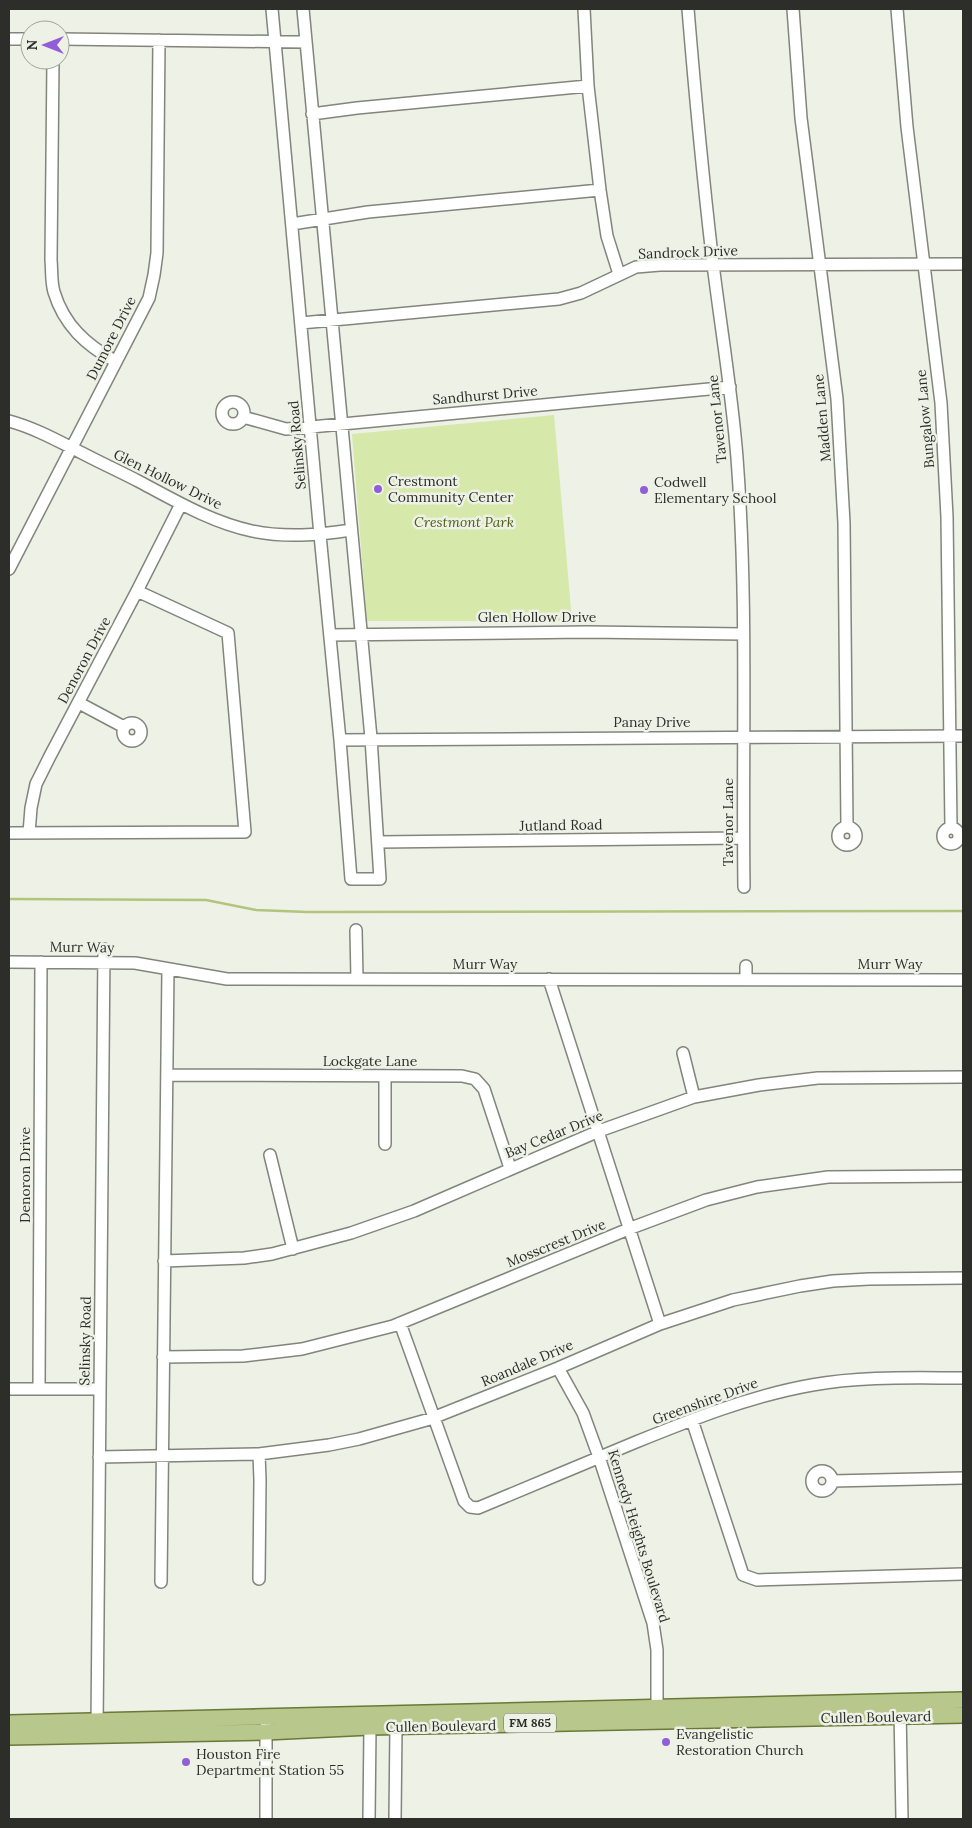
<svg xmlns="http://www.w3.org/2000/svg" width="972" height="1828" font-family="Lora,serif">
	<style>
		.green { fill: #d6e8aa }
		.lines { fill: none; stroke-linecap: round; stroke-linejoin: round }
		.stream { stroke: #b2c57e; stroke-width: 2.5 }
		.minor-casing { stroke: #82857b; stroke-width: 14 }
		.major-casing { stroke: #697937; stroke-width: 18 }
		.minor { stroke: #fff; stroke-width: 11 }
		.major { stroke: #b8c78b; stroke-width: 15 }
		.poi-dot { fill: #925ed7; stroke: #edf1e6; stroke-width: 2 }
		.labels { text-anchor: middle; stroke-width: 5; stroke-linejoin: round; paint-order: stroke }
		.shield { fill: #edf1e6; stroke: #676862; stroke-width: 1 }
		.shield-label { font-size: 12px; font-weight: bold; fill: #2d2e2a }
		.street-label { font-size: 14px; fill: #2d2e2a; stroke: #edf1e6 }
		.poi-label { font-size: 14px; fill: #2d2e2a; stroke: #edf1e6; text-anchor: start }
		.park-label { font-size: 14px; font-style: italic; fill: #4e5f10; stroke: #edf1e6 }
	</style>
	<rect width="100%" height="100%" fill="#edf1e6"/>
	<path class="green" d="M 554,415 L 572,621 L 367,621 L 352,434 Z"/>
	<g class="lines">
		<path class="stream" d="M 9,899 L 206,900 L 256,910 L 307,912 L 963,911"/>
		<defs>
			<path id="minor" d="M 272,9 L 320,535 L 340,740 L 351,879 L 380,879 L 371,738 L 303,9
				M 584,9 L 588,86 L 600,190 L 607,236 L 619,274
				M 688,9 C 695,94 703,179 713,264 C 721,329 732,393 737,458 C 748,601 742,744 744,887
				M 793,9 L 801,118 L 837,399 L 844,523 L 847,827
				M 897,9 L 907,127 L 941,403 L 947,517 L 951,828
				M 9,39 L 30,39
				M 60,39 L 306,42
				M 53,60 L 51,260 C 52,271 51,282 54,292 C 64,325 86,345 115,361
				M 312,114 L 357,108 L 588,86
				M 292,224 L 368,212 L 600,190
				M 301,323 L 559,299 L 581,293 L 636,267 L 660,265 L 963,264
				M222 413a11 11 0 1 1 22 0a11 11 0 1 1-22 0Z
				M 243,417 L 286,429 L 311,427 L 730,387
				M 9,421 C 35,428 58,441 82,453 C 101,463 121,472 140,482 C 176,501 211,522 252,531 C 285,538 318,535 351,530
				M 9,569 L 149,298 L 154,275 L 157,253 L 159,40
				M 330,635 L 587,632 L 743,634
				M 79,703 L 124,727
				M123 732a9 9 0 1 1 18 0a9 9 0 1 1-18 0Z
				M 340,740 L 963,736
				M838 836a9 9 0 1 1 18 0a9 9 0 1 1-18 0Z
				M943 836a8 8 0 1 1 16 0a8 8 0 1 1-16 0Z
				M 9,833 L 245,832 L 228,633 L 137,591
				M 29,833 L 31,808 L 36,784 L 50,756 L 137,591 L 181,504
				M 379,842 L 743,838
				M 356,930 L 357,979
				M 9,962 L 135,963 L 227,979 L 963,980
				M 746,966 L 746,979
				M 549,979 L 660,1324
				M 683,1053 L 694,1097
				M 167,1075 L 462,1076 L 475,1079 L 484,1089 L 510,1168
				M 385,1077 L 385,1144
				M 270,1155 L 293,1249
				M 164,1261 L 244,1258 L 272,1254 L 351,1233 L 414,1211 L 599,1131 L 694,1097 L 759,1085 L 818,1078 L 963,1077
				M 400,1323 L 464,1501 L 470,1507 L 478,1508 C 531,1486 583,1464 636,1442 C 693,1419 750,1396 812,1385 C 861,1376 913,1378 963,1378
				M 163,1357 L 243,1356 L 302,1349 L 393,1326 L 631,1228 L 706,1200 L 757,1187 L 828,1177 L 963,1176
				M 558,1368 L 583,1413 L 599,1457 L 653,1623 L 657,1650 L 657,1716
				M 9,1389 L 99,1389
				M 39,1389 L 41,962
				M 692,1420 L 743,1575 L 757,1580 L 963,1574
				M 99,1457 L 259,1454 L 329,1445 L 359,1439 L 430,1419 L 558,1368 L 660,1324 L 733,1300 L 800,1286 L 833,1281 L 869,1279 L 963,1278
				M812 1481a10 10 0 1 1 20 0a10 10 0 1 1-20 0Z
				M 832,1481 L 963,1478
				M 259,1579 L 260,1480 L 259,1454
				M 161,1582 L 168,969
				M 900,1709 L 902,1819
				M 390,1721 L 396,1727 L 395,1819
				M 97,1727 L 104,949
				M 266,1819 L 266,1726
				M 369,1819 L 370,1727 L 376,1721"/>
			<path id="major" d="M 9,1723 L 963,1700
				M 9,1737 L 266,1732 L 370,1727 L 963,1715"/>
		</defs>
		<use href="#minor" class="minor-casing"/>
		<use href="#major" class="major-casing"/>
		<use href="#minor" class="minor"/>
		<use href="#major" class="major"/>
	</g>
	<g class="poi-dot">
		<circle cx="378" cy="489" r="5"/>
		<circle cx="644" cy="490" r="5"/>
		<circle cx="666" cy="1742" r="5"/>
		<circle cx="186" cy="1762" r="5"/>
	</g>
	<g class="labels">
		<rect class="shield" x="504" y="1713.5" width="52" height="19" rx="4"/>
		<g class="shield-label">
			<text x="530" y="1727">FM 865</text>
		</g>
		<g class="street-label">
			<text transform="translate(688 252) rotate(-2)" y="5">Sandrock Drive</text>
			<text transform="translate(111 338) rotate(-63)" y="5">Dumore Drive</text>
			<text transform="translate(485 395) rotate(-5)" y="5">Sandhurst Drive</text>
			<text transform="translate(822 418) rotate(-95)" y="5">Madden Lane</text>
			<text transform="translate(717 419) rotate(-96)" y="5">Tavenor Lane</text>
			<text transform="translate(925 419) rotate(-95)" y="5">Bungalow Lane</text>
			<text transform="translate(297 445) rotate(-95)" y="5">Selinsky Road</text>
			<text transform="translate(168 479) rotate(26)" y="5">Glen Hollow Drive</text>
			<text x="537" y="622">Glen Hollow Drive</text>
			<text transform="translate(84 660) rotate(-62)" y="5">Denoron Drive</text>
			<text x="652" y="727">Panay Drive</text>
			<text transform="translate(728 822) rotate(-90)" y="5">Tavenor Lane</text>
			<text transform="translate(561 825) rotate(-1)" y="5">Jutland Road</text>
			<text transform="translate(82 947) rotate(1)" y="5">Murr Way</text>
			<text x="485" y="969">Murr Way</text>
			<text x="890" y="969">Murr Way</text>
			<text x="370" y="1066">Lockgate Lane</text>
			<text transform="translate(554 1134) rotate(-22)" y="5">Bay Cedar Drive</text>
			<text transform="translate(25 1175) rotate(-90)" y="5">Denoron Drive</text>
			<text transform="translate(556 1243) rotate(-22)" y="5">Mosscrest Drive</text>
			<text transform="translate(85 1341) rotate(-89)" y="5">Selinsky Road</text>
			<text transform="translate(527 1363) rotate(-23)" y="5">Roandale Drive</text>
			<text transform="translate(705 1401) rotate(-20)" y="5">Greenshire Drive</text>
			<text transform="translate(639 1536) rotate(73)" y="5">Kennedy Heights Boulevard</text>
			<text transform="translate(876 1717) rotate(-1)" y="5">Cullen Boulevard</text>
			<text transform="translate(441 1726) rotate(-1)" y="5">Cullen Boulevard</text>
		</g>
		<g class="poi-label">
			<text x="388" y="486">Crestmont<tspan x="388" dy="16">Community Center</tspan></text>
			<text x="654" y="487">Codwell<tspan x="654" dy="16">Elementary School</tspan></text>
			<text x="676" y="1739">Evangelistic<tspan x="676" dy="16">Restoration Church</tspan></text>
			<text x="196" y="1759">Houston Fire<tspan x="196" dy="16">Department Station 55</tspan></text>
		</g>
		<g class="park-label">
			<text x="464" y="527">Crestmont Park</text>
		</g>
	</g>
	<rect width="972" height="1828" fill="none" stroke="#2d2e2a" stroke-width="20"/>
	<g transform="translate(45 45) rotate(270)"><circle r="24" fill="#edf1e6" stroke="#a0a39b"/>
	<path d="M0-4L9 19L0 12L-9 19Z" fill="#925ed7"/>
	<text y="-8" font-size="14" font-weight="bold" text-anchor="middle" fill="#2d2e2a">N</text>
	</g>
</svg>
